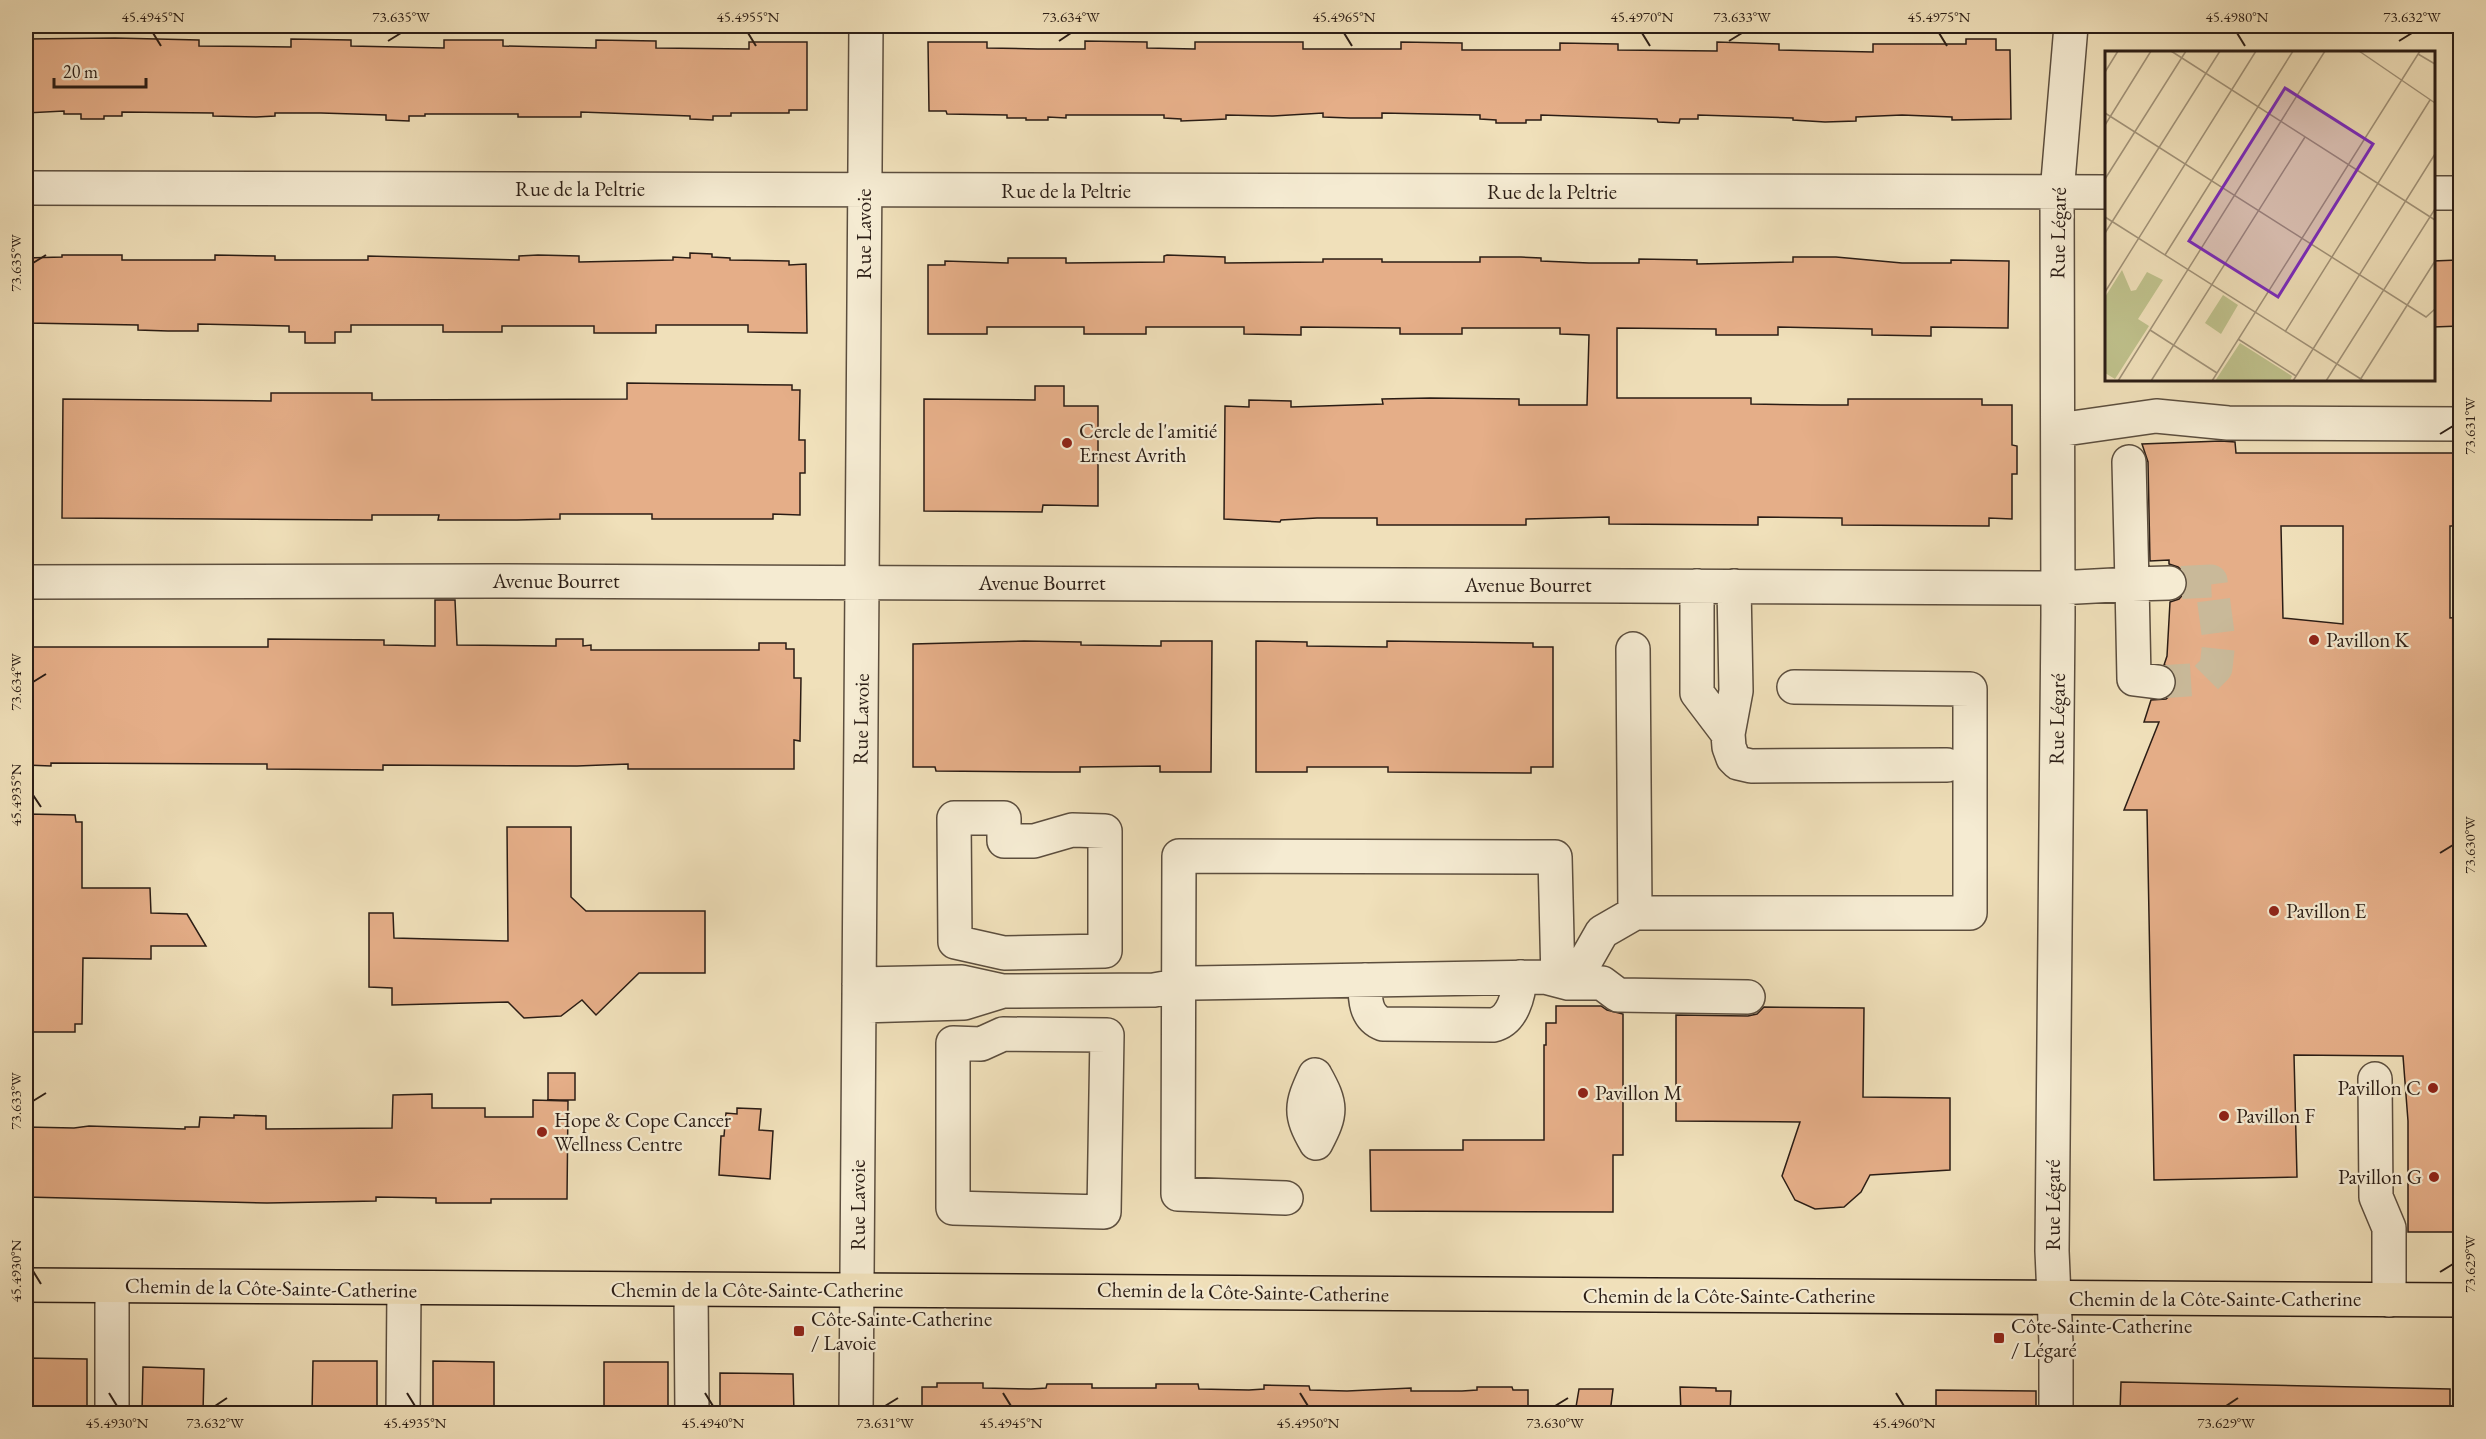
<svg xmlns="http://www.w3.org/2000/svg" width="2486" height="1439" font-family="'EB Garamond',serif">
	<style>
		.building { fill: #e5ae88; stroke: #2b1d15; stroke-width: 1.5; fill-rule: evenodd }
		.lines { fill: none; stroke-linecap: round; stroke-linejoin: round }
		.minor-tunnel { stroke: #c9b999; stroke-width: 33; stroke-dasharray: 33 16; stroke-linecap: butt }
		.minor-casing { stroke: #5c4e3e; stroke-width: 36 }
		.major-casing { stroke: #2b1d15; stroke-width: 36 }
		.minor { stroke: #f5ebd2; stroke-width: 33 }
		.major { stroke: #f0e0ba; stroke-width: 33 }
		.ticks { fill: none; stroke: #2b1d15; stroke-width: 2 }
		.poi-dot { fill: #8f2418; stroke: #f5ebd2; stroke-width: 2 }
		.labels { text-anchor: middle; stroke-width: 4.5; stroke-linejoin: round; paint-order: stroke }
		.street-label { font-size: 21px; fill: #2b1d15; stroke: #f5ebd2 }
		.poi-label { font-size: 21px; fill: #2b1d15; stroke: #f5ebd2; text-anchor: start }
		.inset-road { fill: none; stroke: #a19278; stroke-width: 1.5 }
		.view { fill: #7b2cbf; fill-opacity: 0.15; stroke: #7b2cbf; stroke-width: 3 }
		.inset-edge { fill: none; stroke: #2b1d15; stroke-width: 3 }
		.neatline { fill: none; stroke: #2b1d15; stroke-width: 2 }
		.ticks-label { font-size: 15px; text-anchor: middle; fill: #2b1d15 }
	</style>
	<rect width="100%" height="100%" fill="#f0e0ba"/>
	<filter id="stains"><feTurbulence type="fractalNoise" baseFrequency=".00333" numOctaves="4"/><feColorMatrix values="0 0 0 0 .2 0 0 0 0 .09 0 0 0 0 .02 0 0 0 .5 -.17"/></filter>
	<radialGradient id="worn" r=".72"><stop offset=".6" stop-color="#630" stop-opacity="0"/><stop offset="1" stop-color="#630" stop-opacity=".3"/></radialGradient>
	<path class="building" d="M 115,38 L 199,40 L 199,46 L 291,47 L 291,39 L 351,40 L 351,46 L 444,48 L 444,40 L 503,40 L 503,46 L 596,48 L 596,40 L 656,41 L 656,48 L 749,49 L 749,42 L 807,42 L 807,110 L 789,110 L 789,113 L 731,113 L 731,116 L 713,116 L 713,120 L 690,119 L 690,116 L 581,112 L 581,117 L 518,117 L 518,114 L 425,114 L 425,116 L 409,116 L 409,121 L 386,120 L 386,115 L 321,113 L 275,113 L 275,116 L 256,117 L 213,116 L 213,113 L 122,112 L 122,116 L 104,116 L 104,119 L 81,119 L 81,114 L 64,114 L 64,111 L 26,113 L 26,39 Z
		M 1966,39 L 1996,39 L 1996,50 L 2010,50 L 2011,119 L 1952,120 L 1952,117 L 1902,115 L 1856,117 L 1856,121 L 1825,122 L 1793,120 L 1793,118 L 1698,115 L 1698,119 L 1680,119 L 1679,123 L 1658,122 L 1657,119 L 1541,115 L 1541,120 L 1526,120 L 1526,123 L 1496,123 L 1496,120 L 1480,119 L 1480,115 L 1382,113 L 1382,118 L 1350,118 L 1323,117 L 1323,113 L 1273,116 L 1226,115 L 1226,119 L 1206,120 L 1181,121 L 1181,119 L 1164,118 L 1164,115 L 1066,115 L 1066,118 L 1048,117 L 1048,120 L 1026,120 L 1026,118 L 1007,118 L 1007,115 L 947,114 L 946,111 L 929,111 L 928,42 L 987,42 L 987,48 L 1038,49 L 1085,49 L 1085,41 L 1147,42 L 1147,48 L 1195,49 L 1195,42 L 1303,42 L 1303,49 L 1401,49 L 1401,42 L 1462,43 L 1462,50 L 1560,50 L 1560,43 L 1618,44 L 1618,50 L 1717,51 L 1717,42 L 1779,44 L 1779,50 L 1873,52 L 1873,44 L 1966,44 Z
		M 690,253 L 712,254 L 712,257 L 730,258 L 730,260 L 789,261 L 789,265 L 806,264 L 807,333 L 748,332 L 748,325 L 656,325 L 656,333 L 594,333 L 594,326 L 502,326 L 502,332 L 443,332 L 443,325 L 351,325 L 351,332 L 335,332 L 335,343 L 305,343 L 305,332 L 289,332 L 289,326 L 198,324 L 198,331 L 168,331 L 138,330 L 138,325 L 26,323 L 26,258 L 62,257 L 62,255 L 122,255 L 122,260 L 215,260 L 215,255 L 275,256 L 275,260 L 368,260 L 368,256 L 519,260 L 519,256 L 538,255 L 579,256 L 579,262 L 673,260 L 673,257 L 690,258 Z
		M 1167,255 L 1225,257 L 1225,263 L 1323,262 L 1323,259 L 1382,259 L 1382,262 L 1480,262 L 1480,257 L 1521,257 L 1541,258 L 1541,261 L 1589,263 L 1639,263 L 1639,259 L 1697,260 L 1697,264 L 1793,262 L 1793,257 L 1836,257 L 1902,263 L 1951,263 L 1951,260 L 2009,261 L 2008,328 L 1931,327 L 1931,336 L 1872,335 L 1872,329 L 1778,327 L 1778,335 L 1716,335 L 1716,329 L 1617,328 L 1617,398 L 1751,398 L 1751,404 L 1821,405 L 1848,405 L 1848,399 L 1982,399 L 1982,405 L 2012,405 L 2012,445 L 2017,446 L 2017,474 L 2012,474 L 2012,519 L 1989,518 L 1989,526 L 1842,525 L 1842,518 L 1758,517 L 1758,525 L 1609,524 L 1609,517 L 1526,519 L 1526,525 L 1377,525 L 1377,518 L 1317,518 L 1281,520 L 1280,522 L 1224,519 L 1225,406 L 1249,407 L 1249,400 L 1291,401 L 1291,407 L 1383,404 L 1382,399 L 1430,398 L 1519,399 L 1519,405 L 1587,405 L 1589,335 L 1560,334 L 1560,328 L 1462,328 L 1462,334 L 1400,334 L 1400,328 L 1301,327 L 1301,335 L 1244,334 L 1244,327 L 1146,327 L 1146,334 L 1084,334 L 1084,327 L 987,327 L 987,334 L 928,334 L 928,265 L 945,265 L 945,261 L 1008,263 L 1008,258 L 1066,258 L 1066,263 L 1164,262 L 1164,256 Z
		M 2458,260 L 2460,326 L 2433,327 L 2433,261 Z
		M 627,383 L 792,385 L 792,390 L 800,390 L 799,440 L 805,440 L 805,473 L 800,473 L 800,515 L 773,514 L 773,519 L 652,519 L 652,514 L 560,514 L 560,519 L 517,520 L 438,520 L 439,515 L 372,515 L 372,520 L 62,518 L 63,399 L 271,401 L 271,393 L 372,393 L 372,400 L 627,399 Z
		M 1035,386 L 1064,386 L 1064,406 L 1098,406 L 1098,506 L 1043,505 L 1042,512 L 924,511 L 924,399 L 1035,400 Z
		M 2221,441 L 2235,442 L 2236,453 L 2460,453 L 2460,526 L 2450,526 L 2450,618 L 2460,617 L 2460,1232 L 2408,1232 L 2408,1121 L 2403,1056 L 2294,1055 L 2297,1177 L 2154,1180 L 2147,810 L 2124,810 L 2159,722 L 2144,722 L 2151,700 L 2166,699 L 2173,693 L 2176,685 L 2175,674 L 2170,667 L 2164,665 L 2167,656 L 2170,602 L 2179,599 L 2186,591 L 2188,583 L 2185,573 L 2178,567 L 2169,564 L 2169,560 L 2150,561 L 2148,462 L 2142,444 ZM 2281,526 L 2343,526 L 2343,624 L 2283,618 Z
		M 435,600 L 455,600 L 457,645 L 556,646 L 556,639 L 583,639 L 583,646 L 591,645 L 591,650 L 759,650 L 759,643 L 786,643 L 786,649 L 794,649 L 794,678 L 801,678 L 800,741 L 794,740 L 794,769 L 628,769 L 628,764 L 577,766 L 383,765 L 383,770 L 267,769 L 267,764 L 51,763 L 51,766 L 26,765 L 26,647 L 268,647 L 268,639 L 384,640 L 384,645 L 435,646 Z
		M 1024,641 L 1081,642 L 1081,645 L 1161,646 L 1161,641 L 1212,641 L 1211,772 L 1160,772 L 1160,766 L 1080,767 L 1080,772 L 1052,772 L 936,771 L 935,767 L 913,767 L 913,644 Z
		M 1256,641 L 1307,642 L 1307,646 L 1387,647 L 1387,641 L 1533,643 L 1533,647 L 1553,647 L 1553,767 L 1531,767 L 1531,773 L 1388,772 L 1388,767 L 1307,767 L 1307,772 L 1256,772 Z
		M 26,814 L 75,815 L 76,822 L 82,822 L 82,888 L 150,888 L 151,913 L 187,914 L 206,946 L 151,946 L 151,959 L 83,958 L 82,1024 L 75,1024 L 75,1032 L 26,1032 Z
		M 507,827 L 571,827 L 571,897 L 586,911 L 705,911 L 705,973 L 639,973 L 596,1015 L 582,1000 L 561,1016 L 524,1018 L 508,1002 L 392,1005 L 392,988 L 369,987 L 369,913 L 393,913 L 394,938 L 508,941 Z
		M 1556,1006 L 1601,1006 L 1607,1010 L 1623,1014 L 1623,1155 L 1613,1155 L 1613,1212 L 1371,1211 L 1370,1150 L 1463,1150 L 1463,1140 L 1544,1140 L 1544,1045 L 1546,1045 L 1546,1023 L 1556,1023 Z
		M 1764,1007 L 1864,1008 L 1863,1097 L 1950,1098 L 1950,1170 L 1870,1175 L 1861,1192 L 1844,1207 L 1815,1209 L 1795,1200 L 1782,1176 L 1800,1122 L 1676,1121 L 1676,1015 L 1748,1016 L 1757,1014 Z
		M 548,1073 L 575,1073 L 575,1100 L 548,1100 Z
		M 432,1094 L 432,1108 L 485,1108 L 485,1117 L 533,1117 L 533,1100 L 568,1101 L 567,1199 L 491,1199 L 491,1203 L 436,1203 L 436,1198 L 376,1197 L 376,1201 L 267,1203 L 26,1197 L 26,1127 L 74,1128 L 89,1126 L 185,1129 L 185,1127 L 199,1127 L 200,1117 L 234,1118 L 234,1115 L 266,1116 L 266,1129 L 392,1128 L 393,1095 Z
		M 737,1108 L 761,1109 L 759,1130 L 773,1131 L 770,1179 L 719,1175 L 721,1136 L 724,1136 L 726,1113 L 737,1114 Z
		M 26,1358 L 87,1359 L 87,1413 L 26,1413 Z
		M 313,1361 L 377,1361 L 377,1413 L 312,1413 Z
		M 433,1361 L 494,1362 L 494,1413 L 433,1413 Z
		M 604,1362 L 668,1362 L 668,1413 L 604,1413 Z
		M 143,1367 L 204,1369 L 203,1413 L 142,1413 Z
		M 720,1373 L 793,1374 L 794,1413 L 720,1413 Z
		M 2121,1382 L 2450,1389 L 2450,1413 L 2120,1413 Z
		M 937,1383 L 983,1383 L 983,1388 L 1031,1389 L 1046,1388 L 1047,1384 L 1092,1384 L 1092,1388 L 1156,1388 L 1156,1384 L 1198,1384 L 1199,1389 L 1249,1390 L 1264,1389 L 1264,1385 L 1309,1386 L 1310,1390 L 1347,1391 L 1411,1388 L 1411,1391 L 1462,1391 L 1477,1390 L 1477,1387 L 1512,1387 L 1513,1390 L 1528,1390 L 1528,1413 L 922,1413 L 922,1387 L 937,1387 Z
		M 1680,1387 L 1716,1388 L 1716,1391 L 1731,1391 L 1730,1413 L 1681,1413 Z
		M 1579,1389 L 1613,1389 L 1610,1413 L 1575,1413 Z
		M 1936,1390 L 2036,1391 L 2036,1413 L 1936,1413 Z"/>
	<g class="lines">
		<path class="minor-tunnel" d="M 2158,682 L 2205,679 L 2216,668 L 2219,641 L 2211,581 L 2169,583"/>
		<defs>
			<path id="minor" d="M 26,188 L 2106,192
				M 2434,193 L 2460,193
				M 2058,430 L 2156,416 L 2228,423 L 2460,424
				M 26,582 L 497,581 L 2058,588 L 2132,584 L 2129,462
				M 1697,586 L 1697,693 L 1728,734
				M 1734,586 L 1736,691 L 1728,734 L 1729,747 L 1733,758 L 1738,763 L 1751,766 L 1947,765
				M 1633,649 L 1635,913 L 1970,913 L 1970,689 L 1794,687
				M 2158,682 L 2134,679 L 2132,584 L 2169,583
				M 954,818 L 1004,818 L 1004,841 L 1034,841 L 1072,830 L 1105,831 L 1105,951 L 1004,953 L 955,942 Z
				M 1365,980 C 1365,996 1364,1017 1383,1024 L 1493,1025 C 1513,1021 1519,994 1520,977
				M 1579,983 L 1582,967 L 1602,932 L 1635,913
				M 859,984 L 962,982 L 1003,991 L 964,1003 L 860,1006
				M 1003,991 L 1154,990 L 1193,983 L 1545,977 L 1568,983 L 1602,983 L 1618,995 L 1748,997
				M 1003,1034 L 1107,1035 L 1104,1212 L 953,1208 L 953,1043 L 981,1044 Z
				M 1315,1075 C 1332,1105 1332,1113 1316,1143
				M 1315,1075 C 1301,1105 1299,1114 1316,1143
				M 2375,1079 L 2376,1197 L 2389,1228 L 2389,1300
				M 1286,1198 L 1178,1194 L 1179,856 L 1555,857 L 1558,980
				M 691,1291 L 692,1414
				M 112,1414 L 112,1286
				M 403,1414 L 404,1289
				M 856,1414 L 866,26
				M 2056,1414 L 2056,1343 L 2052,1251 L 2058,615 L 2057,193 L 2071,26"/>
			<path id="major" d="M 26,1285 L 2460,1300"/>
		</defs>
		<use href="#minor" class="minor-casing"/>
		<use href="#major" class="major-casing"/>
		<use href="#minor" class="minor"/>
		<use href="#major" class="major"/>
	</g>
	<path class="ticks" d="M 153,33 L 161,46M 748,33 L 756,46M 1344,33 L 1352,46M 1642,33 L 1650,46M 1939,33 L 1947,46M 2237,33 L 2245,46M 388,41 L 401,33M 1059,41 L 1071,33M 1729,41 L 1742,33M 2399,41 L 2412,33M 33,263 L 46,255M 2440,434 L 2453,426M 33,682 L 46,674M 33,795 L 41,807M 2440,853 L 2453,845M 33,1101 L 46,1093M 33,1271 L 41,1284M 2440,1272 L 2453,1264M 109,1393 L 117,1406M 407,1393 L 415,1406M 705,1393 L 713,1406M 1003,1393 L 1011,1406M 1300,1393 L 1308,1406M 1896,1393 L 1904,1406M 215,1406 L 227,1398M 885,1406 L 898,1398M 1555,1406 L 1568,1398M 2226,1406 L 2238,1398"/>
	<g class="poi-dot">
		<circle cx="1067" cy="443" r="6"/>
		<circle cx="2314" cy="640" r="6"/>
		<circle cx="2274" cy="911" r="6"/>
		<circle cx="2433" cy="1088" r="6"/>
		<circle cx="1583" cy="1093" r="6"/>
		<circle cx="2224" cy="1116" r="6"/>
		<circle cx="542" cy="1132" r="6"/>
		<circle cx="2434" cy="1177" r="6"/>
		<rect x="793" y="1325" width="12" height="12" rx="3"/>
		<rect x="1993" y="1332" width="12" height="12" rx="3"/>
	</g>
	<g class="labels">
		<g class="street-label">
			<text x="580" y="196">Rue de la Peltrie</text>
			<text x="1066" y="198">Rue de la Peltrie</text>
			<text x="1552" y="199">Rue de la Peltrie</text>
			<text transform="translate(2058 233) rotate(-89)" y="7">Rue Légaré</text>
			<text transform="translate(864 234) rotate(-90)" y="7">Rue Lavoie</text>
			<text x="556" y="588">Avenue Bourret</text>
			<text x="1042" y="590">Avenue Bourret</text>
			<text x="1528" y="592">Avenue Bourret</text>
			<text transform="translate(861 719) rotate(-89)" y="7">Rue Lavoie</text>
			<text transform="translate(2057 719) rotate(-89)" y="7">Rue Légaré</text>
			<text transform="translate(858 1205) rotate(-90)" y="7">Rue Lavoie</text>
			<text transform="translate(2053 1205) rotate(-90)" y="7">Rue Légaré</text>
			<text transform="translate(271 1288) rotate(1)" y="7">Chemin de la Côte-Sainte-Catherine</text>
			<text x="757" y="1297">Chemin de la Côte-Sainte-Catherine</text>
			<text transform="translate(1243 1292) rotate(1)" y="7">Chemin de la Côte-Sainte-Catherine</text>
			<text x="1729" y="1303">Chemin de la Côte-Sainte-Catherine</text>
			<text x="2215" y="1306">Chemin de la Côte-Sainte-Catherine</text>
		</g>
		<g class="poi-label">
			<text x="1079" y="438">Cercle de l'amitié<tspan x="1079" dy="24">Ernest Avrith</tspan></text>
			<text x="2326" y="647">Pavillon K</text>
			<text x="2286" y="918">Pavillon E</text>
			<text x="2421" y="1095" text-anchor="end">Pavillon C</text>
			<text x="1595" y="1100">Pavillon M</text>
			<text x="2236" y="1123">Pavillon F</text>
			<text x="554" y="1127">Hope &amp; Cope Cancer<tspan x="554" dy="24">Wellness Centre</tspan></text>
			<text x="2422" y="1184" text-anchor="end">Pavillon G</text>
			<text x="811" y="1326">Côte-Sainte-Catherine<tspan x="811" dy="24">/ Lavoie</tspan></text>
			<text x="2011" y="1333">Côte-Sainte-Catherine<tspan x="2011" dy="24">/ Légaré</tspan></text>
		</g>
	</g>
	<g transform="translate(2105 51)">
		<rect width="330" height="330" fill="#f0e0ba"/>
		<path d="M 17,219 L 26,240 L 31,239 L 42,221 L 58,229 L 33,268 L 44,275 L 10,328 L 0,322 L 0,246 ZM 118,244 L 133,254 L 116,283 L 100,272 ZM 135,292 L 187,325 L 185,330 L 110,330 Z" fill="#bfc18c"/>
		<path class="inset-road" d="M 66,0 L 330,169M 254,0 L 330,52M 313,3 L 330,13M 0,21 L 13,0M 0,62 L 321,266 L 330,258M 0,74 L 46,0M 0,128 L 81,0M 0,166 L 259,330M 0,182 L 115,0M 60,204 L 188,0M 0,241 L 151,0M 45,279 L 112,322M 180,281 L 325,49M 133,288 L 191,325M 255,329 L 330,210M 13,330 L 220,0M 46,330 L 200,86M 107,330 L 315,0M 188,330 L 330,103M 221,330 L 330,158"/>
		<path class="view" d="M 180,37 L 268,93 L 173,246 L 84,190 Z"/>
		<rect width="330" height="330" class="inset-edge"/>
	</g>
	<rect width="2486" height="1439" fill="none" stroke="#f0e0ba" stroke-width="66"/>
	<path d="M54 78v9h92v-9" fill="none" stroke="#2b1d15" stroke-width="3"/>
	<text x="63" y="78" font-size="18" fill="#2b1d15" stroke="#f5ebd2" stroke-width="4.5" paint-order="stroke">20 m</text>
	<rect x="33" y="33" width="2420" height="1373" class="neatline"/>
	<g class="ticks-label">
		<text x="153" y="22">45.4945°N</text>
		<text x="401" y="22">73.635°W</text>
		<text x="748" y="22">45.4955°N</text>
		<text x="1071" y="22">73.634°W</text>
		<text x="1344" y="22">45.4965°N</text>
		<text x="1642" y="22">45.4970°N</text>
		<text x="1742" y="22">73.633°W</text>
		<text x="1939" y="22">45.4975°N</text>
		<text x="2237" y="22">45.4980°N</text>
		<text x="2412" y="22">73.632°W</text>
		<text transform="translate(16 263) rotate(-90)" y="5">73.635°W</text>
		<text transform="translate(2470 426) rotate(-90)" y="5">73.631°W</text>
		<text transform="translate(16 682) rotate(-90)" y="5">73.634°W</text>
		<text transform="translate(16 795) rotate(-90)" y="5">45.4935°N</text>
		<text transform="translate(2470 845) rotate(-90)" y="5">73.630°W</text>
		<text transform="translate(16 1101) rotate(-90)" y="5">73.633°W</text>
		<text transform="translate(2470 1264) rotate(-90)" y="5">73.629°W</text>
		<text transform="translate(16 1271) rotate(-90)" y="5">45.4930°N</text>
		<text x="117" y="1428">45.4930°N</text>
		<text x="215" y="1428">73.632°W</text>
		<text x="415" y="1428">45.4935°N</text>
		<text x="713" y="1428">45.4940°N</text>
		<text x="885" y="1428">73.631°W</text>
		<text x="1011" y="1428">45.4945°N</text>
		<text x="1308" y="1428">45.4950°N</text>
		<text x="1555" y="1428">73.630°W</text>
		<text x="1904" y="1428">45.4960°N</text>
		<text x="2226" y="1428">73.629°W</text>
	</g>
	<rect width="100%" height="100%" filter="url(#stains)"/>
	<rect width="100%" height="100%" fill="url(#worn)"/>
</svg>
